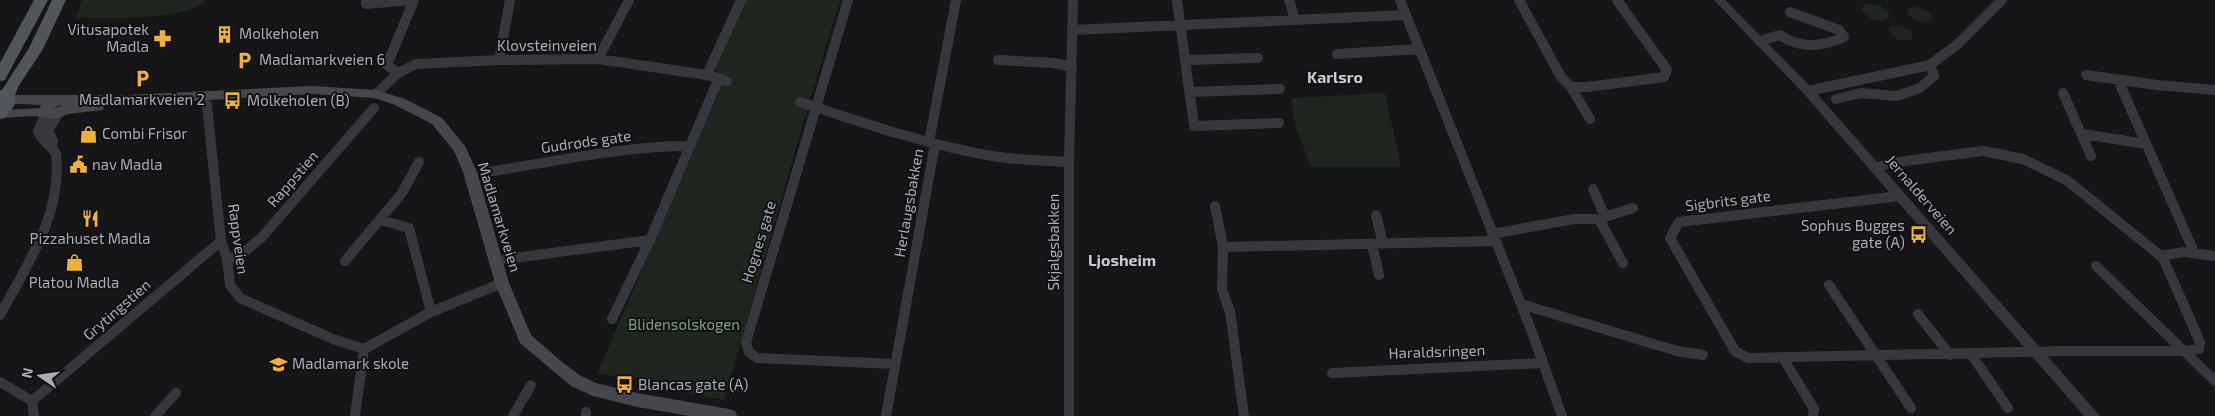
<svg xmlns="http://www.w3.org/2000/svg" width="2215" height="416" font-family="'Exo 2',sans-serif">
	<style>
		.green { fill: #1e261f }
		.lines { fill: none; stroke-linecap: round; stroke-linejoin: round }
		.minor { stroke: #37383d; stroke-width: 10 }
		.tertiary { fill: #37383d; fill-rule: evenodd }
		.secondary { fill: #45474d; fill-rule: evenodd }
		.primary { fill: #53555c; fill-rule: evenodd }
		.labels { text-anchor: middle; stroke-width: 4; stroke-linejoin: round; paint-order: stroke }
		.poi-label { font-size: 15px; fill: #a8adb8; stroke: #111113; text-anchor: start }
		.street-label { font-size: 15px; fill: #a8adb8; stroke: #111113 }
		.park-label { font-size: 15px; fill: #7fa381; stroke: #111113 }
		.neighbourhood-label { font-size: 16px; font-weight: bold; fill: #c9ccd4; stroke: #111113 }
	</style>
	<rect width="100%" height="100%" fill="#161618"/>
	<path class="green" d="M 82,0 L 208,0 C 181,22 111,17 76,18 Z
		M 745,0 L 840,0 L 806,113 L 724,400 L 682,392 L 659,381 L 597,374 L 721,88 L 716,68 Z
		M 1866,4 C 1876,4 1888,6 1890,17 L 1881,21 L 1872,19 L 1862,11 L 1862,7 Z
		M 1911,7 C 1920,7 1931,9 1932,19 L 1924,22 L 1916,21 L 1907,13 L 1907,9 Z
		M 1899,25 L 1911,31 L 1913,37 L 1911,40 L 1898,40 L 1889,32 L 1889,28 Z
		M 1385,93 L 1401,167 L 1311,167 L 1295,125 L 1291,98 Z"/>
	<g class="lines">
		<path class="minor" d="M 366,0 L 366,4 L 411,0
			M 848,0 L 746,342 L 749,352 L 757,358 L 895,364
			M 1177,0 L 1194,126 L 1279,123
			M 1289,0 L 1295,20
			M 1400,0 L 1532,332 L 1562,416
			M 1519,0 L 1561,77 L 1571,87 L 1587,87 L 1664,77 L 1667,70 L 1617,0
			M 1072,30 L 1406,15
			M 1759,41 L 1780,35 C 1800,49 1822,47 1844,37 L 1839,30 L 1790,12
			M 1337,54 L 1420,49
			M 598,59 L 629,0
			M 499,60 L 510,0
			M 998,60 L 1054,63 L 1072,67
			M 1185,60 L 1258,58
			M 398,73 L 387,65 L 414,0
			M 707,75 L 741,0
			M 2086,75 L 2157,85 L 2215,90
			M 2118,80 L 2194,252
			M 1571,87 L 1590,119
			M 1808,91 L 1930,65 L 1959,43 L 2002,0
			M 1190,92 L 1280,89
			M 2063,93 L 2091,156
			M 376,94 L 398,73 L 416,64 L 499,60 L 598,59 L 707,75 L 727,81
			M 1836,99 L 1861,93 L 1897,96 L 1920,88 L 1934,76 L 1930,65
			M 800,102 C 863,123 927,145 992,156 C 1018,160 1043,161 1069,162
			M 207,105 L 221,241 L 227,258 L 230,285 L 240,298 L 333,339 L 364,349 L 431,312 L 502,283
			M 2083,134 L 2146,144
			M 929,142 L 956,0
			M 52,147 L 53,141 L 48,130 L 59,113
			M 1877,168 L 1889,163 L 1983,151 L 2023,159 L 2068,181 L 2163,258 L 2200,342 L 2199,349 L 2186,351 L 2064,351 L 1748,358 L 1735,351 L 1670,238 L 1679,222 L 1900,196
			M 487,172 C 554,162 622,146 690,146
			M 1593,189 L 1605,216
			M 1215,206 L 1223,247
			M 1376,215 L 1383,244
			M 1599,219 L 1623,263
			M 380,220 L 409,228 L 431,312
			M 1492,234 L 1574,219 L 1599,219 L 1633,208
			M 1372,244 L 1379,275
			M 2163,258 L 2165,255 L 2184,252 L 2215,256
			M 506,259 L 650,240
			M 227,260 L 242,254 L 262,237 L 374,108
			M 345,261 L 402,193 L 419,162
			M 2096,266 L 2215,381
			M 1829,285 L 1911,408
			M 1521,304 L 1677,351 L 1703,355
			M 1918,314 L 1950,355
			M 0,315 C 27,265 63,213 56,154 C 51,145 41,141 38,131 L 46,114
			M 612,319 L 650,240 L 719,78
			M 1971,354 L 2008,408
			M 1783,358 L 1814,409 L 1813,416
			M 1332,373 L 1543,363
			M 0,382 L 32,401
			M 32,401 L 221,241
			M 32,401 L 34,416
			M 586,412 L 586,416
			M 155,416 L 176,393
			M 355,416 L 364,349
			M 513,416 L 531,385
			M 886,416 L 935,144
			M 1069,416 L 1069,162 L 1073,0
			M 1244,416 L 1230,312 L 1222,289 L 1223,247 L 1495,241"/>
		<path class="tertiary" d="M 1714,0 L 1725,0 L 1812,88 L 2100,416 L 2084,416 L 1804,94 Z"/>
		<path class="secondary" d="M 312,86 L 376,90 L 405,99 L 442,118 L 465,146 L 477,172 L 509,283 L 531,335 L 562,362 L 581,376 L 596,383 L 637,393 L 729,409 L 735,411 L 737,416 L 690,416 L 637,407 L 593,396 L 571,386 L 520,343 L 495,283 L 463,172 L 454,151 L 432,124 L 395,105 L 375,98 L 312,94 L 126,105 L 103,104 L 104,107 L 103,110 L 68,114 L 55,119 L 33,116 L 0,118 L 0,110 L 40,108 L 41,105 L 2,103 L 1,100 L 7,95 L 126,95 ZM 59,105 L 62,105 L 52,110 Z"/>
		<path class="primary" d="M 34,0 L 48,0 L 7,76 L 5,80 L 0,81 L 0,63 Z
			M 52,0 L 66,0 L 43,49 L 18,87 L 14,98 L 16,103 L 5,118 L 0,119 L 0,90 L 2,90 L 29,48 Z"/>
	</g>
	<defs>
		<symbol id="building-bare" viewBox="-9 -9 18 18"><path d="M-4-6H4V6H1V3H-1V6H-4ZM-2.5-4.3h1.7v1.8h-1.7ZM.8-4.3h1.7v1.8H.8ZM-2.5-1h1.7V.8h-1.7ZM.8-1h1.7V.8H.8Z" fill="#f2b134" stroke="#111113" stroke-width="2.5" paint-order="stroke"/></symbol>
		<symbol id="pharmacy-bare" viewBox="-9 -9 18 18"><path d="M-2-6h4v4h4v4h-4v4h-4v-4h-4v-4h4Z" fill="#f2b134" stroke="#111113" stroke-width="2.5" paint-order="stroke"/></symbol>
		<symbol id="parking-bare" viewBox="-9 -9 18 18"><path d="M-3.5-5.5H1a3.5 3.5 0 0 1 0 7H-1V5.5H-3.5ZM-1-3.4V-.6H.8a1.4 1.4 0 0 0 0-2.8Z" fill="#f2b134" stroke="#111113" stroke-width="2.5" paint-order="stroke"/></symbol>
		<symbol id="bus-bare" viewBox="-9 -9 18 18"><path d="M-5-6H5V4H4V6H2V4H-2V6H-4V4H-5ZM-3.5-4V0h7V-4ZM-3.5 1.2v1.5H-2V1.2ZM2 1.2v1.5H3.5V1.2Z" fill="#f2b134" stroke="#111113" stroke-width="2.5" paint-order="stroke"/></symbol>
		<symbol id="shop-bare" viewBox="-9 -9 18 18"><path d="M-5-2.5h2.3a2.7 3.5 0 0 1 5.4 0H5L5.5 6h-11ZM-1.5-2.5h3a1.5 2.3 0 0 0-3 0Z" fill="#f2b134" stroke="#111113" stroke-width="2.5" paint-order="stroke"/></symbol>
		<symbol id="civic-bare" viewBox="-9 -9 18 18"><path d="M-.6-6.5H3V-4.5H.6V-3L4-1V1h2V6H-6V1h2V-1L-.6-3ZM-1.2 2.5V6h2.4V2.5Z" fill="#f2b134" stroke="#111113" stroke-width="2.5" paint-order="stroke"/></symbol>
		<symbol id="restaurant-bare" viewBox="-9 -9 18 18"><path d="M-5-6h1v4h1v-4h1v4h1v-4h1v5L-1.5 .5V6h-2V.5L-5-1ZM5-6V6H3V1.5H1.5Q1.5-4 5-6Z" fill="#f2b134" stroke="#111113" stroke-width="2.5" paint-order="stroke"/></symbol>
		<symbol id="school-bare" viewBox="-9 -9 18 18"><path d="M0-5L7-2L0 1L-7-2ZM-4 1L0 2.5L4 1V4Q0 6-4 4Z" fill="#f2b134" stroke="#111113" stroke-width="2.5" paint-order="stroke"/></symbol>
	</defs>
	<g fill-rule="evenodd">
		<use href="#building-bare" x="212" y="22" width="25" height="25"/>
		<use href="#pharmacy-bare" x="150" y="26" width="25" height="25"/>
		<use href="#parking-bare" x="232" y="48" width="25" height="25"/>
		<use href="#parking-bare" x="130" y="66" width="25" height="25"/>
		<use href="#bus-bare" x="220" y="88" width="25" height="25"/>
		<use href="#shop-bare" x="76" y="122" width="25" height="25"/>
		<use href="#civic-bare" x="66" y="152" width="25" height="25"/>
		<use href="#restaurant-bare" x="78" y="206" width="25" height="25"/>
		<use href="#bus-bare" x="1906" y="222" width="25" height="25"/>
		<use href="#shop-bare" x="62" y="250" width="25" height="25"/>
		<use href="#school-bare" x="266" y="352" width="25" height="25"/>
		<use href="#bus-bare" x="612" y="372" width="25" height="25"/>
	</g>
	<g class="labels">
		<g class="poi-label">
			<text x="149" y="35" text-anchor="end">Vitusapotek<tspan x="149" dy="17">Madla</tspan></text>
			<text x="239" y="39">Molkeholen</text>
			<text x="259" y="65">Madlamarkveien 6</text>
			<text x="142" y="105" text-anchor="middle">Madlamarkveien 2</text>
			<text x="247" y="106">Molkeholen (B)</text>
			<text x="102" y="139">Combi Frisør</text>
			<text x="92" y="170">nav Madla</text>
			<text x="1905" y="231" text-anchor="end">Sophus Bugges<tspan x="1905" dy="17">gate (A)</tspan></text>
			<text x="90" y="244" text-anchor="middle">Pizzahuset Madla</text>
			<text x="74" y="288" text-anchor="middle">Platou Madla</text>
			<text x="292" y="369">Madlamark skole</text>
			<text x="638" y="390">Blancas gate (A)</text>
		</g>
		<g class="street-label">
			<text x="547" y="51">Klovsteinveien</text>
			<text transform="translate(586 142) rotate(-8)" y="5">Gudrøds gate</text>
			<text transform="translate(293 179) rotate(-49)" y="5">Rappstien</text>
			<text transform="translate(1921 195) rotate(49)" y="5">Jernalderveien</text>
			<text transform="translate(1728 201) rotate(-7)" y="5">Sigbrits gate</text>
			<text transform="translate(909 203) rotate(-80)" y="5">Herlaugsbakken</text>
			<text transform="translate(499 217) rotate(73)" y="5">Madlamarkveien</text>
			<text transform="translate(238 239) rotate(82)" y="5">Rappveien</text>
			<text transform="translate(759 242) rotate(-73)" y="5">Hognes gate</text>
			<text transform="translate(1054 242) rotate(-90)" y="5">Skjalgsbakken</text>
			<text transform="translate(117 310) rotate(-41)" y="5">Grytingstien</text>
			<text transform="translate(1437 352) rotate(-2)" y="5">Haraldsringen</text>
		</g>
		<g class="park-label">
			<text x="684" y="330">Blidensolskogen</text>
		</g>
		<g class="neighbourhood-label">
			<text x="1335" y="83">Karlsro</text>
			<text x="1122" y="266">Ljosheim</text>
		</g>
	</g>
	<g transform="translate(40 376) rotate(283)" stroke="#111113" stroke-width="4" paint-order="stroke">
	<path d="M0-4L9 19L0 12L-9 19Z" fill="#a8adb8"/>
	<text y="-8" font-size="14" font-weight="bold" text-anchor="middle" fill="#a8adb8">N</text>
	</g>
</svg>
